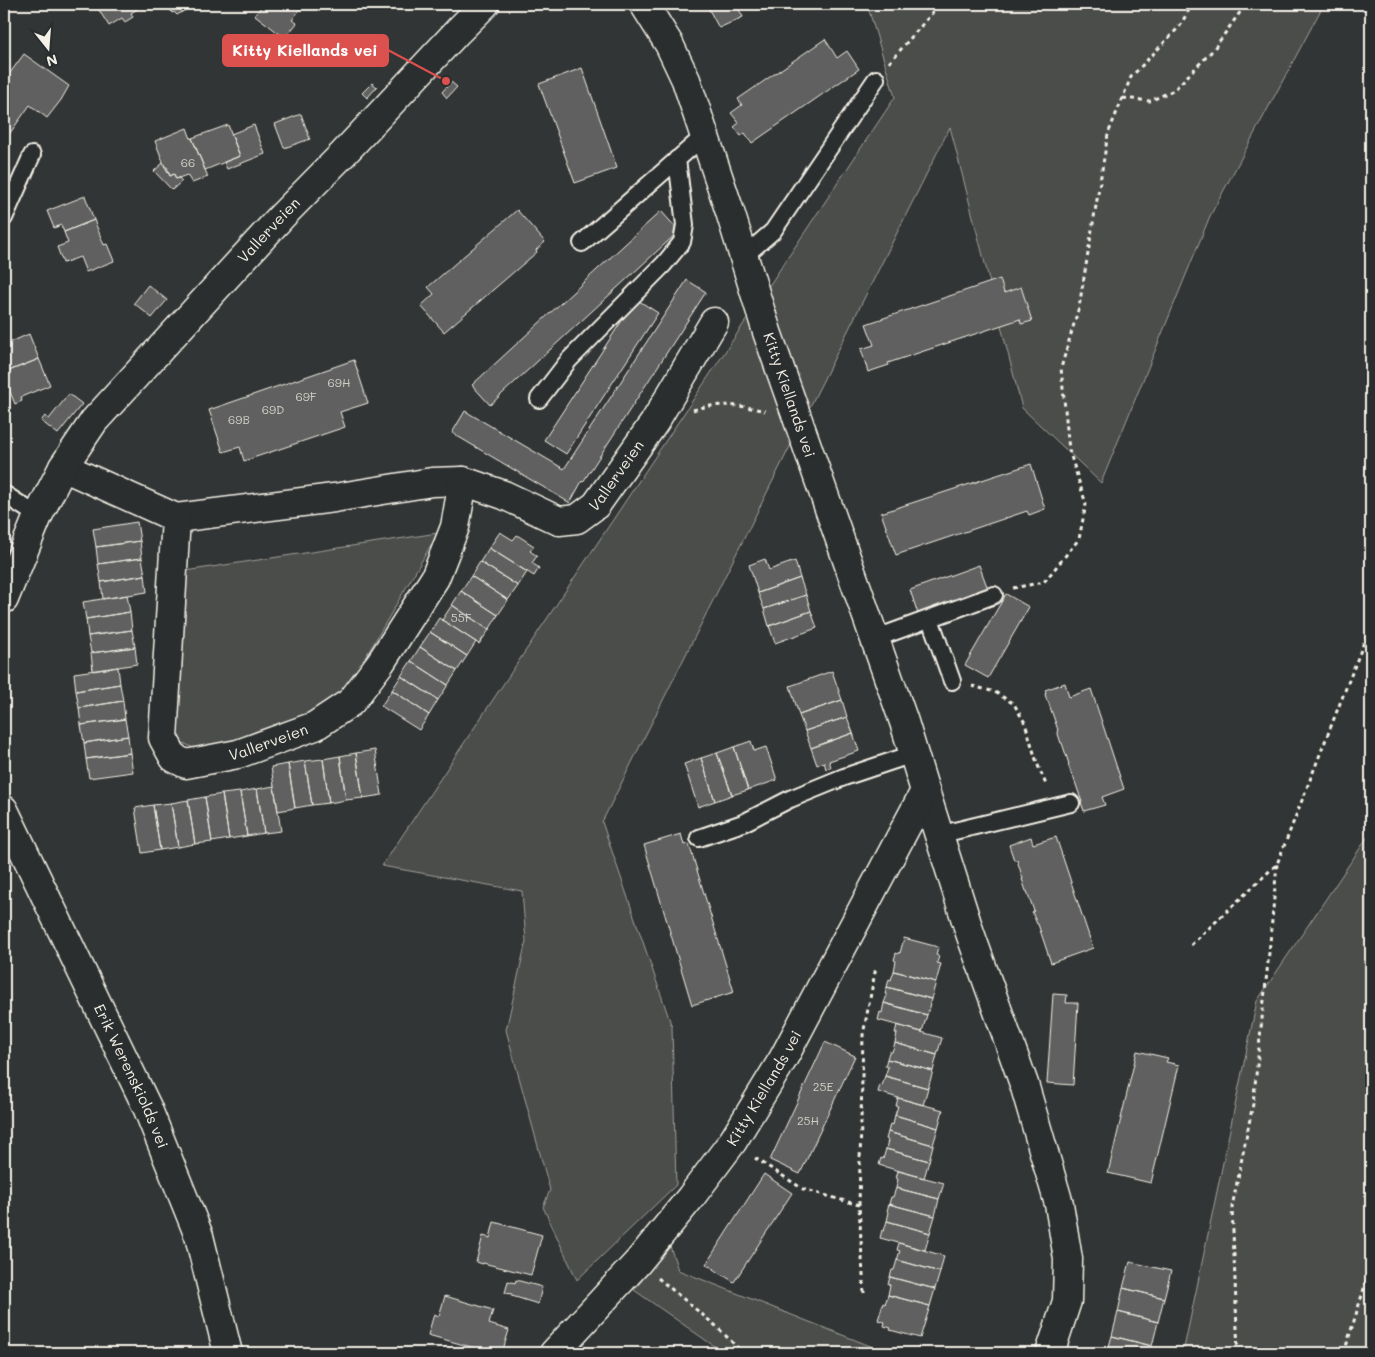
<svg xmlns="http://www.w3.org/2000/svg" width="1375" height="1357" font-family="Mali,sans-serif">
	<style>
		.green { fill: #4b4d4c; stroke: #a09f9a }
		.building { fill: #5f605f; stroke: #f4f1e8 }
		.lines { fill: none; stroke-linecap: round; stroke-linejoin: round }
		.service-casing { stroke: #f4f1e8; stroke-width: 20 }
		.minor-casing { stroke: #f4f1e8; stroke-width: 31 }
		.path { stroke: #f4f1e8; stroke-width: 3; stroke-dasharray: 4 4; stroke-linecap: butt }
		.service { stroke: #2a2d2e; stroke-width: 16 }
		.minor { stroke: #2a2d2e; stroke-width: 28 }
		.labels { text-anchor: middle; stroke-width: 5; stroke-linejoin: round; paint-order: stroke }
		.number-label { font-size: 12px; fill: #cfcdc6 }
		.street-label { font-size: 15px; fill: #f4f1e8; stroke: #2a2d2e }
		.leader { fill: none; stroke: #dc504e; stroke-width: 2 }
		.callout-dot { fill: #dc504e; stroke: #2a2d2e; stroke-width: 2 }
		.callout { fill: #dc504e; stroke: #dc504e; stroke-width: 2 }
		.callout-label { font-size: 16px; text-anchor: middle; font-weight: bold; fill: #fff }
	</style>
	<rect width="100%" height="100%" fill="#323535"/>
	<filter id="ink" filterUnits="userSpaceOnUse"><feTurbulence type="fractalNoise" baseFrequency=".02" numOctaves="2"/><feDisplacementMap in="SourceGraphic" scale="10" xChannelSelector="R" yChannelSelector="G"/><feConvolveMatrix kernelMatrix="1 2 1 2 8 2 1 2 1" color-interpolation-filters="sRGB"/></filter>
	<g filter="url(#ink)">
		<path class="green" d="M 867,4 L 1324,4 L 1210,216 L 1101,483 L 1022,408 L 950,127 L 602,822 L 672,1027 L 676,1185 L 577,1280 L 543,1207 L 550,1190 L 506,1030 L 526,941 L 522,891 L 382,866 L 895,97 Z
			M 438,533 L 351,682 L 321,711 L 254,741 L 200,751 L 179,741 L 173,718 L 182,668 L 185,571 Z
			M 1371,832 L 1371,1353 L 1183,1353 L 1257,1001 Z
			M 670,1246 L 678,1270 L 888,1353 L 724,1353 L 634,1290 Z"/>
		<path class="building" d="M 95,4 L 145,4 L 131,13 L 133,17 L 125,22 L 122,18 L 109,26 Z
			M 169,4 L 195,4 L 177,15 L 174,12 L 172,13 L 169,7 L 171,6 Z
			M 263,4 L 304,4 L 292,20 L 297,23 L 285,38 L 255,15 Z
			M 706,4 L 736,4 L 743,17 L 719,28 Z
			M 825,39 L 837,58 L 847,51 L 859,69 L 752,143 L 745,133 L 741,136 L 734,127 L 739,123 L 731,113 L 742,105 L 738,99 Z
			M 24,54 L 69,86 L 61,100 L 47,118 L 30,105 L 5,140 L 4,81 Z
			M 582,68 L 617,168 L 575,183 L 539,84 Z
			M 451,82 L 457,87 L 447,98 L 442,92 Z
			M 372,83 L 377,87 L 367,98 L 362,93 Z
			M 301,114 L 310,139 L 284,148 L 275,124 Z
			M 228,125 L 240,156 L 205,170 L 192,138 Z
			M 254,125 L 265,154 L 227,169 L 224,162 L 240,156 L 231,134 Z
			M 187,128 L 191,139 L 192,138 L 208,177 L 192,183 L 187,175 L 176,179 L 174,174 L 170,176 L 167,167 L 165,167 L 155,141 Z
			M 163,163 L 170,176 L 174,174 L 176,179 L 179,178 L 182,181 L 172,190 L 154,171 Z
			M 85,196 L 94,220 L 64,232 L 61,225 L 54,228 L 47,211 Z
			M 517,210 L 545,242 L 536,250 L 537,252 L 444,332 L 421,306 L 434,294 L 428,287 Z
			M 661,211 L 679,231 L 490,405 L 472,385 Z
			M 94,220 L 104,245 L 107,244 L 114,261 L 86,272 L 80,257 L 63,263 L 57,247 L 68,243 L 64,232 Z
			M 1000,279 L 1004,293 L 1021,287 L 1032,321 L 1021,324 L 1020,319 L 888,363 L 889,365 L 868,372 L 861,349 L 874,345 L 866,324 Z
			M 687,280 L 706,292 L 583,482 L 582,481 L 570,503 L 452,433 L 465,411 L 564,469 Z
			M 148,285 L 167,300 L 152,318 L 134,303 Z
			M 636,299 L 658,313 L 566,454 L 544,440 Z
			M 29,334 L 39,359 L 8,371 L 4,361 L 4,345 Z
			M 39,359 L 50,385 L 21,397 L 22,401 L 15,404 L 4,377 L 4,373 Z
			M 354,360 L 368,403 L 340,412 L 345,427 L 244,461 L 240,447 L 223,452 L 209,410 Z
			M 69,394 L 82,404 L 58,434 L 41,421 L 45,416 L 49,419 Z
			M 1031,464 L 1045,509 L 1029,515 L 1027,511 L 896,555 L 881,513 Z
			M 137,522 L 140,541 L 96,547 L 93,529 Z
			M 500,532 L 513,540 L 517,535 L 534,546 L 530,551 L 537,556 L 532,563 L 539,568 L 534,576 L 489,548 Z
			M 140,541 L 142,558 L 98,564 L 96,547 Z
			M 489,548 L 527,572 L 518,586 L 480,562 Z
			M 142,558 L 145,575 L 101,582 L 98,564 Z
			M 765,559 L 769,570 L 795,561 L 800,578 L 758,593 L 749,565 Z
			M 480,562 L 518,586 L 508,600 L 471,576 Z
			M 979,565 L 988,589 L 918,614 L 910,590 Z
			M 145,575 L 147,592 L 103,599 L 101,582 Z
			M 471,576 L 508,600 L 498,615 L 461,591 Z
			M 800,578 L 806,595 L 764,609 L 758,593 Z
			M 461,591 L 498,615 L 489,630 L 452,605 Z
			M 1006,594 L 1029,607 L 988,678 L 965,665 Z
			M 127,595 L 130,612 L 86,619 L 83,602 Z
			M 806,595 L 811,611 L 769,626 L 764,609 Z
			M 452,605 L 489,630 L 479,644 L 442,620 Z
			M 811,611 L 817,628 L 775,643 L 769,626 Z
			M 130,612 L 132,630 L 88,636 L 86,619 Z
			M 439,618 L 476,642 L 467,656 L 430,632 Z
			M 132,630 L 135,647 L 91,653 L 88,636 Z
			M 430,632 L 467,656 L 457,671 L 420,647 Z
			M 135,647 L 137,664 L 93,671 L 91,653 Z
			M 420,647 L 457,671 L 448,685 L 411,661 Z
			M 411,661 L 448,685 L 438,700 L 401,676 Z
			M 118,667 L 120,684 L 76,691 L 74,673 Z
			M 832,671 L 842,700 L 799,715 L 790,686 Z
			M 401,676 L 438,700 L 429,715 L 392,690 Z
			M 1065,683 L 1069,697 L 1091,689 L 1124,789 L 1102,797 L 1105,805 L 1084,811 L 1081,802 L 1082,802 L 1073,776 L 1072,776 L 1068,764 L 1069,764 L 1062,743 L 1061,743 L 1057,731 L 1058,730 L 1048,701 L 1047,701 L 1045,694 L 1046,694 L 1045,690 Z
			M 120,684 L 123,701 L 79,708 L 76,691 Z
			M 392,690 L 429,715 L 419,730 L 381,706 Z
			M 842,700 L 847,717 L 805,731 L 799,715 Z
			M 123,701 L 125,719 L 81,725 L 79,708 Z
			M 847,717 L 853,733 L 811,748 L 805,731 Z
			M 125,719 L 128,736 L 84,743 L 81,725 Z
			M 853,733 L 859,751 L 829,761 L 831,767 L 826,769 L 824,762 L 817,765 L 811,748 Z
			M 128,736 L 130,753 L 86,759 L 84,743 Z
			M 751,741 L 754,751 L 766,747 L 777,780 L 748,790 L 734,747 Z
			M 734,747 L 748,790 L 732,795 L 717,753 Z
			M 375,750 L 382,795 L 363,798 L 356,753 Z
			M 130,753 L 133,772 L 89,778 L 86,759 Z
			M 356,753 L 363,798 L 346,800 L 340,756 Z
			M 717,753 L 732,795 L 715,801 L 701,758 Z
			M 340,756 L 346,800 L 329,803 L 323,759 Z
			M 701,758 L 715,801 L 698,807 L 684,764 Z
			M 323,759 L 329,803 L 312,805 L 305,761 Z
			M 305,761 L 312,805 L 295,808 L 288,764 Z
			M 288,764 L 295,808 L 278,811 L 271,767 Z
			M 274,786 L 281,831 L 264,833 L 257,789 Z
			M 257,789 L 264,833 L 247,836 L 240,792 Z
			M 240,792 L 247,836 L 229,839 L 222,794 Z
			M 222,794 L 229,839 L 212,842 L 205,797 Z
			M 205,797 L 212,842 L 195,844 L 188,800 Z
			M 188,800 L 195,844 L 178,847 L 171,803 Z
			M 171,803 L 178,847 L 160,850 L 153,805 Z
			M 153,805 L 160,850 L 142,853 L 135,808 Z
			M 681,834 L 684,845 L 689,844 L 734,992 L 692,1005 L 644,845 Z
			M 1031,837 L 1033,844 L 1056,837 L 1093,948 L 1051,963 L 1038,924 L 1037,924 L 1032,912 L 1034,911 L 1027,891 L 1026,891 L 1022,879 L 1023,879 L 1017,860 L 1014,860 L 1009,845 Z
			M 904,938 L 938,947 L 936,955 L 939,956 L 937,963 L 941,964 L 936,982 L 894,971 L 896,961 L 894,960 L 896,953 L 898,954 L 899,952 L 900,953 Z
			M 894,971 L 936,982 L 931,999 L 887,987 L 889,979 L 891,980 Z
			M 887,987 L 931,999 L 927,1015 L 884,1003 L 887,995 L 885,994 Z
			M 1053,994 L 1067,995 L 1066,1003 L 1078,1003 L 1073,1085 L 1047,1083 Z
			M 884,1003 L 927,1015 L 922,1032 L 878,1020 L 880,1012 L 882,1013 Z
			M 897,1025 L 942,1038 L 937,1055 L 895,1043 L 897,1033 L 895,1033 Z
			M 825,1042 L 855,1056 L 800,1174 L 770,1160 Z
			M 895,1043 L 937,1055 L 933,1071 L 887,1059 L 889,1052 L 892,1052 Z
			M 1137,1051 L 1168,1058 L 1166,1062 L 1179,1065 L 1151,1183 L 1108,1173 Z
			M 887,1059 L 933,1071 L 928,1088 L 885,1076 L 888,1067 L 885,1066 Z
			M 885,1076 L 928,1088 L 923,1105 L 878,1092 L 880,1085 L 882,1086 Z
			M 898,1098 L 943,1110 L 938,1128 L 895,1115 L 898,1106 L 896,1106 Z
			M 895,1115 L 938,1128 L 933,1145 L 888,1132 L 890,1124 L 893,1125 Z
			M 888,1132 L 933,1145 L 929,1161 L 886,1149 L 888,1140 L 886,1139 Z
			M 886,1149 L 929,1161 L 924,1178 L 879,1165 L 881,1158 L 883,1159 Z
			M 898,1171 L 944,1183 L 939,1199 L 896,1188 L 898,1179 L 896,1178 Z
			M 764,1174 L 792,1193 L 734,1282 L 706,1264 Z
			M 896,1188 L 939,1199 L 935,1216 L 889,1204 L 891,1197 L 893,1197 Z
			M 889,1204 L 935,1216 L 930,1233 L 887,1221 L 889,1212 L 887,1211 Z
			M 887,1221 L 930,1233 L 925,1250 L 880,1238 L 882,1230 L 884,1231 Z
			M 494,1222 L 542,1235 L 531,1275 L 483,1263 L 483,1264 L 476,1262 L 483,1236 L 490,1238 Z
			M 899,1243 L 944,1256 L 940,1272 L 897,1260 L 900,1251 L 897,1250 Z
			M 897,1260 L 940,1272 L 935,1289 L 890,1277 L 892,1270 L 894,1270 Z
			M 1130,1262 L 1171,1271 L 1164,1298 L 1123,1288 Z
			M 890,1277 L 935,1289 L 930,1306 L 888,1295 L 890,1285 L 888,1284 Z
			M 516,1280 L 542,1287 L 538,1304 L 512,1296 L 512,1294 L 505,1293 L 508,1281 L 515,1283 Z
			M 1123,1288 L 1164,1298 L 1158,1322 L 1118,1312 Z
			M 888,1295 L 930,1306 L 920,1338 L 890,1330 L 891,1328 L 884,1326 L 885,1322 L 878,1320 L 883,1303 L 885,1304 Z
			M 445,1296 L 493,1310 L 489,1324 L 509,1330 L 502,1353 L 493,1353 L 428,1335 L 434,1314 L 439,1316 Z
			M 1118,1312 L 1158,1322 L 1152,1346 L 1112,1336 Z
			M 1112,1336 L 1152,1346 L 1151,1353 L 1107,1353 Z"/>
		<g class="lines">
			<defs>
				<path id="service" d="M 4,218 L 32,155
					M 582,243 L 704,136
					M 743,257 L 773,231 L 876,79
					M 539,399 L 569,360 L 664,264 L 682,242 L 685,225 L 677,159
					M 4,494 L 38,516
					M 930,619 L 952,681
					M 874,639 L 994,595
					M 938,835 L 1071,803
					M 699,838 L 743,823 L 790,799 L 844,777 L 913,754"/>
				<g id="minor">
					<path id="s1" d="M 63,467 L 176,518 L 334,498 L 432,482 L 463,481 L 504,495 L 559,521 L 577,519 L 596,505 L 654,423 L 714,322"/>
					<path id="s2" d="M 176,518 L 163,738 L 174,758 L 186,764 L 238,754 L 315,726 L 351,702 L 381,662 L 435,578 L 455,527 L 463,481"/>
					<path id="s3" d="M 4,599 L 38,516 L 63,467 L 94,421 L 281,217 L 344,153 L 458,31 L 485,4"/>
					<path d="M 925,791 L 970,933 L 1024,1084 L 1059,1204 L 1068,1259 L 1067,1301 L 1050,1353"/>
					<path id="s4" d="M 4,810 L 147,1107 L 199,1236 L 228,1353"/>
					<path id="s5" d="M 554,1353 L 638,1262 L 691,1197 L 733,1141 L 783,1059 L 925,791 L 904,722 L 767,332 L 730,212 L 686,80 L 669,44 L 644,4"/>
				</g>
			</defs>
			<use href="#service" class="service-casing"/>
			<use href="#minor" class="minor-casing"/>
			<path class="path" d="M 889,63 L 940,4
				M 1123,98 L 1150,101 L 1174,90 L 1213,50 L 1246,4
				M 693,410 C 718,402 740,405 765,411
				M 1013,588 L 1044,582 L 1079,539 L 1086,504 L 1069,450 L 1061,368 L 1079,307 L 1108,134 L 1131,77 L 1180,26 L 1192,4
				M 1366,638 L 1371,648
				M 972,686 L 995,692 L 1014,704 L 1025,723 L 1037,763 L 1047,787
				M 1191,945 L 1277,864 L 1366,637 L 1371,628
				M 755,1158 L 803,1189 L 859,1205
				M 658,1278 L 716,1326 L 743,1353
				M 864,1293 L 859,1205 L 863,1035 L 876,967
				M 1238,1353 L 1232,1207 L 1253,1104 L 1270,943 L 1277,864
				M 1344,1353 L 1371,1266"/>
			<use href="#service" class="service"/>
			<use href="#minor" class="minor"/>
		</g>
	</g>
	<g class="labels">
		<g class="number-label">
			<text x="188" y="167">66</text>
			<text x="339" y="387">69H</text>
			<text x="306" y="401">69F</text>
			<text x="273" y="414">69D</text>
			<text x="239" y="424">69B</text>
			<text x="461" y="622">55F</text>
			<text x="823" y="1091">25E</text>
			<text x="808" y="1125">25H</text>
		</g>
		<g class="street-label">
			<text dy="5" stroke="none"><textPath href="#s3" startOffset="459">Vallerveien</textPath></text>
			<text transform="translate(789 395) rotate(71)" y="5">Kitty Kiellands vei</text>
			<text dy="5" stroke="none"><textPath href="#s1" startOffset="595">Vallerveien</textPath></text>
			<text dy="5" stroke="none"><textPath href="#s2" startOffset="342">Vallerveien</textPath></text>
			<text dy="5" stroke="none"><textPath href="#s4" startOffset="295">Erik Werenskiolds vei</textPath></text>
			<text dy="5" stroke="none"><textPath href="#s5" startOffset="339">Kitty Kiellands vei</textPath></text>
		</g>
	</g>
	<path class="leader" d="M446 81L388 50"/>
	<circle class="callout-dot" cx="446" cy="81" r="5"/>
	<rect class="callout" x="223" y="35" width="165" height="31" rx="5"/>
	<g class="callout-label">
		<text x="305" y="56">Kitty Kiellands vei</text>
	</g>
	<rect width="1375" height="1357" fill="none" stroke="#2a2d2e" stroke-width="20"/>
	<rect x="10" y="10" width="1355" height="1337" fill="none" stroke="#f4f1e8" stroke-width="2" filter="url(#ink)"/>
	<g transform="translate(48 48) rotate(163)" stroke="#2a2d2e" stroke-width="4" paint-order="stroke">
	<path d="M0-4L9 19L0 12L-9 19Z" fill="#f4f1e8"/>
	<text y="-8" font-size="14" font-weight="bold" text-anchor="middle" fill="#f4f1e8">N</text>
	</g>
</svg>
